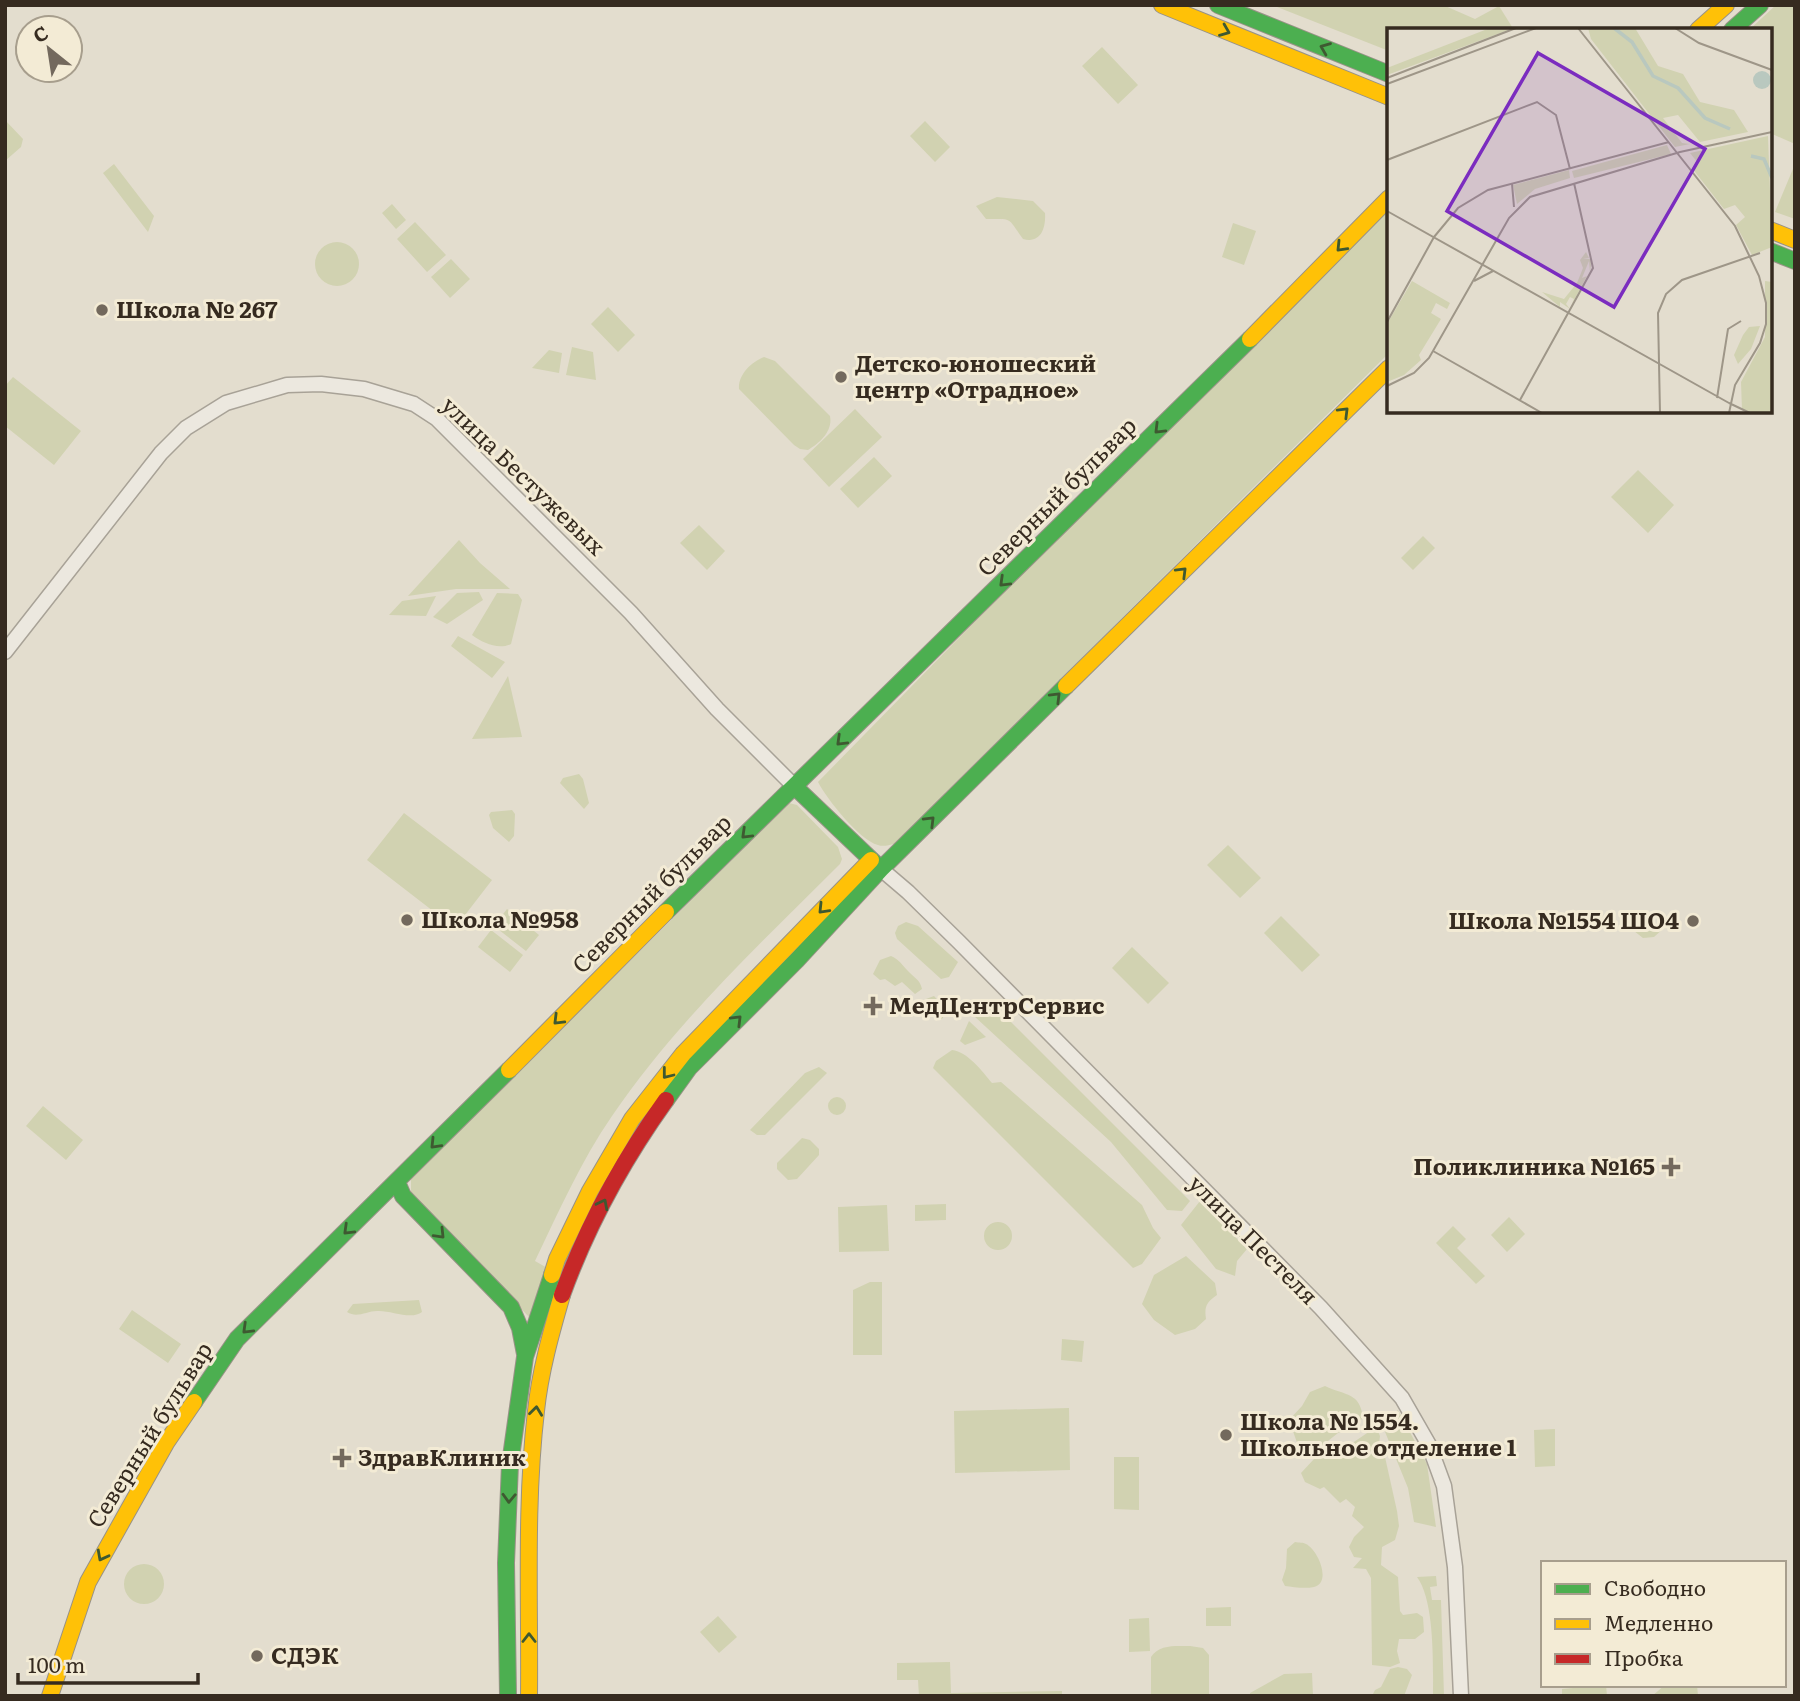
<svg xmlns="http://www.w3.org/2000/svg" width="1800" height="1701" font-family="Literata,serif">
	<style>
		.green { fill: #d1d2b1 }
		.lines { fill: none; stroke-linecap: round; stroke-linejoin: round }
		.street-casing { stroke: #a8a297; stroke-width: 17 }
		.fast-casing { stroke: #989287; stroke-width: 18 }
		.slow-casing { stroke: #989287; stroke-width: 18 }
		.jam-casing { stroke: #989287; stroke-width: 18 }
		.street { stroke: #ece8df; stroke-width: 14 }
		.fast { stroke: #4caf50; stroke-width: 16 }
		.slow { stroke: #ffc107; stroke-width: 16 }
		.jam { stroke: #c62828; stroke-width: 16 }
		.oneway { stroke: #3e5931 }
		.poi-dot { fill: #73695d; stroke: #f3ebd5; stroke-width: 2.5 }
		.labels { text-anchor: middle; stroke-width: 6; stroke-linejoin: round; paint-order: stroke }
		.poi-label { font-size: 23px; font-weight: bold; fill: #362b20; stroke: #f3ebd5; text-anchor: start }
		.street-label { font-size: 23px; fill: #362b20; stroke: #f3ebd5 }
		.inset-river { fill: none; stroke: #b9c8bf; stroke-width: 3.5 }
		.inset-road { fill: none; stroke: #9e9688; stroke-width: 2 }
		.view { fill: #7b2cbf; fill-opacity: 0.15; stroke: #7b2cbf; stroke-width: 3.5 }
		.inset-edge { fill: none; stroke: #362b20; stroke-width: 3.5 }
	</style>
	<rect width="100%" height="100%" fill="#e3ddce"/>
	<path class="green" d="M 1272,5 L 1443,5 L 1475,19 L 1499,6 L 1514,30 L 1389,30 L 1389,51 Z
		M 1776,5 L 1795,5 L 1795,144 L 1770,133 L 1770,30 L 1749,30 Z
		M 1102,47 L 1138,85 L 1118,104 L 1082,66 Z
		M 5,120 L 23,139 L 21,147 L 5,161 Z
		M 925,121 L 950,147 L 935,162 L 910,136 Z
		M 114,164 L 154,216 L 148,232 L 103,173 Z
		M 1795,164 L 1795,219 L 1775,212 Z
		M 997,197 L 1033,201 L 1045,213 C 1046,228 1041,244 1023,239 C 1007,217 1014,219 986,219 L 976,206 Z
		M 392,204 L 406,220 L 396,229 L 382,213 Z
		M 1389,210 L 1389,353 L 894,844 C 889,845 883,847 878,845 C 859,840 827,799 818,782 L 1135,458 Z
		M 415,222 L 446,255 L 427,272 L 397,239 Z
		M 1233,223 L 1256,231 L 1244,265 L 1222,257 Z
		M315 264a22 22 0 1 1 44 0a22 22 0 1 1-44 0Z
		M 451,259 L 470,279 L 450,298 L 431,277 Z
		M 608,307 L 635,335 L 618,352 L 591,324 Z
		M 572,347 L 593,352 L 596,380 L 566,375 Z
		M 549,350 L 562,353 L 559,373 L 532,368 Z
		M 764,357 L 775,361 L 830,416 C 833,431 820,443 808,450 L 800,449 L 794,445 L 739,389 C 738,375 751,362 764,357 Z
		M 13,377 L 81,431 L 54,465 L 5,426 L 5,386 Z
		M 855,409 L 882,437 L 829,487 L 803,459 Z
		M 874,457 L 892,476 L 858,508 L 840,489 Z
		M 1638,470 L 1674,505 L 1648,533 L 1611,497 Z
		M 699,525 L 725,551 L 707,570 L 680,543 Z
		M 1423,536 L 1435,548 L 1413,570 L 1401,558 Z
		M 459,540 L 480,563 L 510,589 L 456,589 L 408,596 Z
		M 479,592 L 483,600 L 447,624 L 433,617 L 457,593 Z
		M 497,593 L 518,594 L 522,600 L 511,644 C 498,650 483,643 472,635 Z
		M 436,596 L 426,616 L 389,615 L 402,601 Z
		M 458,636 L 505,662 L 492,678 L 451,646 Z
		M 508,676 L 522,737 L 472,739 Z
		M 579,774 L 583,779 L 589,803 L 584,809 L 560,783 L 563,778 Z
		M 789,803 L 797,805 L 838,847 L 842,859 L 840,864 C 760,944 676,1022 612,1116 C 581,1161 559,1211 535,1261 L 549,1269 L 530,1318 L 411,1193 L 411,1179 Z
		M 512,810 L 515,814 L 514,836 L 509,842 L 493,828 L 489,815 L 491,812 Z
		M 404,813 L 492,880 L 455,928 L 367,860 Z
		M 1228,845 L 1261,878 L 1240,898 L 1207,865 Z
		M 507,909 L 539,935 L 526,951 L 494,926 Z
		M 1281,916 L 1320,955 L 1302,972 L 1264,933 Z
		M 1668,918 L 1672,921 L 1654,937 L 1643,938 L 1634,931 L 1651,931 Z
		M 906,922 L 918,926 L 958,962 L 949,977 L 941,979 L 897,939 L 895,933 L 898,926 Z
		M 491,930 L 523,955 L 510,972 L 478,947 Z
		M 1132,947 L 1169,983 L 1148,1004 L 1112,968 Z
		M 891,956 C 900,960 902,965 908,971 C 914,978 920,979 922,989 L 915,994 L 902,982 L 895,986 L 885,979 L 880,980 L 873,974 L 880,960 Z
		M 934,996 L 944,1007 L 945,1014 L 942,1019 L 937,1019 L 925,1005 L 926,999 Z
		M 988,999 L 1190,1201 L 1182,1211 L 1167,1210 L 1111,1142 L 974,1016 Z
		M 969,1021 L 986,1037 L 965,1045 L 960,1041 Z
		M 952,1050 C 968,1052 982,1071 992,1083 L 1001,1082 L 1142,1205 L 1153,1228 L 1161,1238 L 1142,1264 L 1133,1268 L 933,1068 L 936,1061 Z
		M 819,1067 L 827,1073 L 765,1135 L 757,1135 L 750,1130 L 805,1073 Z
		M828 1106a9 9 0 1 1 18 0a9 9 0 1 1-18 0Z
		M 43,1106 L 83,1140 L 66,1160 L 26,1126 Z
		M 802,1138 L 810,1140 L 819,1149 L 819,1155 L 797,1179 L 788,1180 L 777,1169 L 777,1163 Z
		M 1200,1201 L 1247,1249 L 1237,1261 L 1235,1276 L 1216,1269 L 1181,1225 Z
		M 946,1204 L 946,1220 L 915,1221 L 915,1205 Z
		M 887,1205 L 889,1251 L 839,1252 L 838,1207 Z
		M 1509,1217 L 1525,1234 L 1507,1252 L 1491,1235 Z
		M984 1236a14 14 0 1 1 28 0a14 14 0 1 1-28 0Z
		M 1453,1226 L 1466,1239 L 1457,1248 L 1485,1276 L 1476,1284 L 1436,1243 Z
		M 1186,1256 L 1215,1283 L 1217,1295 C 1207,1302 1204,1306 1206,1319 L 1195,1329 L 1175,1335 L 1154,1320 L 1142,1304 L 1154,1275 Z
		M 870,1282 L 882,1282 L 882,1355 L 853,1355 L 853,1290 Z
		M 419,1300 L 422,1312 C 412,1320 392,1311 379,1311 C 367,1310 358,1319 347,1312 L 353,1304 Z
		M 132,1310 L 181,1344 L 168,1363 L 119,1329 Z
		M 1062,1339 L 1084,1341 L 1082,1362 L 1061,1360 Z
		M 1325,1386 C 1346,1396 1360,1392 1363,1418 L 1355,1425 L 1338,1433 L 1309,1456 L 1300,1451 L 1289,1420 L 1302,1406 L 1310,1392 Z
		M 1069,1408 L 1070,1470 L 955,1473 L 954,1411 Z
		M 1398,1410 L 1427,1464 L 1436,1527 L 1414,1522 L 1408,1488 L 1381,1422 Z
		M 1376,1427 L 1380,1436 L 1378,1452 L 1345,1448 Z
		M 1555,1429 L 1555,1466 L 1535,1467 L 1534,1430 Z
		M 1347,1451 L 1360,1451 L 1385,1457 L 1397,1511 L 1399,1526 L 1395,1540 L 1382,1547 L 1381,1565 L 1398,1577 L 1400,1611 L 1403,1615 L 1417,1613 L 1423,1617 L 1424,1632 L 1415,1639 L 1399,1639 L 1397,1651 L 1400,1663 L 1390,1667 L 1372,1665 L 1371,1578 L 1366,1569 L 1353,1568 L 1362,1558 L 1354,1557 L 1349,1547 L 1354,1537 L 1364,1527 L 1352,1516 L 1355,1507 L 1346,1499 L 1340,1503 L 1324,1487 L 1320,1489 L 1305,1482 L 1301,1473 L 1314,1459 L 1340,1455 Z
		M 1114,1457 L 1139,1457 L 1139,1510 L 1114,1509 Z
		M 1295,1542 C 1299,1543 1303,1542 1306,1544 C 1318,1550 1332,1582 1314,1587 C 1305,1589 1293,1587 1285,1586 L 1282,1580 L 1286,1568 L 1287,1549 Z
		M124 1584a20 20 0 1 1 40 0a20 20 0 1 1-40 0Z
		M 1436,1576 L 1437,1586 L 1430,1587 L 1432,1600 L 1441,1600 L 1444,1696 L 1433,1696 C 1433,1666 1435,1601 1417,1577 Z
		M 1231,1607 L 1231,1626 L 1206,1626 L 1206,1608 Z
		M 718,1616 L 737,1637 L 719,1653 L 700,1632 Z
		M 1149,1618 L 1150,1651 L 1129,1652 L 1129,1619 Z
		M 1190,1646 L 1203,1648 L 1209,1655 L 1209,1696 L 1151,1696 L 1151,1657 C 1159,1644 1176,1646 1190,1646 Z
		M 950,1662 L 951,1693 L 1062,1691 L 1062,1696 L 919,1696 L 918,1680 L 897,1680 L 897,1663 Z
		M 1398,1667 L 1407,1669 L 1412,1675 L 1404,1696 L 1372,1696 L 1375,1690 L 1381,1687 L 1390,1669 Z
		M 1312,1673 L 1313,1696 L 1250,1696 L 1250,1693 L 1284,1674 Z
		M 1606,1685 L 1607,1696 L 1562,1696 L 1562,1689 Z
		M 1665,1685 L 1697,1685 L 1698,1696 L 1652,1696 Z"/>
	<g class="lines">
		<defs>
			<path id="street" d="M 5,652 L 161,453 L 186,428 L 226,403 L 287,385 L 321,384 L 364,389 L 414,404 L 437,419 L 631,613 L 717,709 L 795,787
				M 881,869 L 908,892 L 959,942 L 1321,1308 L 1402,1398 L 1429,1445 L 1444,1486 L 1455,1567 L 1461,1696"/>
			<path id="fast" d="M 1218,5 L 1389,74
				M 1732,30 L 1760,5
				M 1770,251 L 1795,261
				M 795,787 L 880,868
				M 666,912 L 1250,339
				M 666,1100 L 689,1068 L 797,960 L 881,869 L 1066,686
				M 397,1182 L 403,1196 L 511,1307 L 520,1328 L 525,1354
				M 194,1402 L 237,1339 L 509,1070
				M 508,1696 L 506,1563 L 510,1464 L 525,1357 L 552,1275"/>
			<path id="slow" d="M 1162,5 L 1389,97
				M 1698,30 L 1726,5
				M 1770,230 L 1795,240
				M 1250,339 L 1389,198
				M 1066,686 L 1389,368
				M 509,1070 L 666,912
				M 552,1275 L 557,1259 L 590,1191 L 632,1119 L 683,1054 L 871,860
				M 50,1696 L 88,1582 L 166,1443 L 194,1402
				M 529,1696 C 530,1601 525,1505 536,1411 C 540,1372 551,1333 562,1295"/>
			<path id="jam" d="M 562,1295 C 587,1226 623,1160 666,1100"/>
		</defs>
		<use href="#street" class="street-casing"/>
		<use href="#fast" class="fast-casing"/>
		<use href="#slow" class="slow-casing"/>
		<use href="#jam" class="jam-casing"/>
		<use href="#street" class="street"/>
		<use href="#fast" class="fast"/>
		<use href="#slow" class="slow"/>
		<use href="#jam" class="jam"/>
	</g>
	<defs><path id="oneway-chevron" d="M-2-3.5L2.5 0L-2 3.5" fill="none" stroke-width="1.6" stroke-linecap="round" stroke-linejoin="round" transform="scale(1.75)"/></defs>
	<g class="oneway">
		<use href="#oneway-chevron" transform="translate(1225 31) rotate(22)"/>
		<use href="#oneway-chevron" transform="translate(1325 48) rotate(-158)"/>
		<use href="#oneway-chevron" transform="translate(1341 247) rotate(134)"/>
		<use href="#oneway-chevron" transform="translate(1344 412) rotate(-45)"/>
		<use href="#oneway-chevron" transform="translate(1159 429) rotate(135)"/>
		<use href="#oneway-chevron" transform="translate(1182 572) rotate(-45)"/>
		<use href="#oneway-chevron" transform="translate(1004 582) rotate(136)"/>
		<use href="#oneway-chevron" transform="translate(1056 697) rotate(-45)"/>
		<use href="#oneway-chevron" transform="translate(841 741) rotate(136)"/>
		<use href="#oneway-chevron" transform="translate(930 821) rotate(-45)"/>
		<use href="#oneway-chevron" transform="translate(746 834) rotate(136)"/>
		<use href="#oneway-chevron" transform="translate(823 909) rotate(134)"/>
		<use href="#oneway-chevron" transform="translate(558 1020) rotate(135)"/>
		<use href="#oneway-chevron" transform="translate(737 1020) rotate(-45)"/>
		<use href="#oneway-chevron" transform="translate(667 1074) rotate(128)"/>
		<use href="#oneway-chevron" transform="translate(435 1144) rotate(134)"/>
		<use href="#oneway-chevron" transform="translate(603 1204) rotate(-63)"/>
		<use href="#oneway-chevron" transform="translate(348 1230) rotate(136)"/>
		<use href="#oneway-chevron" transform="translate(440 1234) rotate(46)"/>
		<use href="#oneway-chevron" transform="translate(247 1329) rotate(136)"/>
		<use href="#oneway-chevron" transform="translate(536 1411) rotate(-83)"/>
		<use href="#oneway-chevron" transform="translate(509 1498) rotate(92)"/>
		<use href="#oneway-chevron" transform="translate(102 1556) rotate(118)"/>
		<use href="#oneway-chevron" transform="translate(529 1638) rotate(-90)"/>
	</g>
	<g class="poi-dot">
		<circle cx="102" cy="310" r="7"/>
		<circle cx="841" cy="377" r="7"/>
		<circle cx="407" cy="920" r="7"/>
		<circle cx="1693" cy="921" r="7"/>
		<path d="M869.5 995.5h7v7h7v7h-7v7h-7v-7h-7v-7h7z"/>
		<path d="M1667.5 1156.5h7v7h7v7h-7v7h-7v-7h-7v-7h7z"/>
		<circle cx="1226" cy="1435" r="7"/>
		<path d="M338.5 1447.5h7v7h7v7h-7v7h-7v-7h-7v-7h7z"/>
		<circle cx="257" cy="1656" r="7"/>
	</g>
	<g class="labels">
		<g class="poi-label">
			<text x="116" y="318">Школа № 267</text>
			<text x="855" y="372">Детско-юношеский<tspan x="855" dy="26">центр «Отрадное»</tspan></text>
			<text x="421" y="928">Школа №958</text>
			<text x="1679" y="929" text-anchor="end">Школа №1554 ШО4</text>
			<text x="889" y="1014">МедЦентрСервис</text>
			<text x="1655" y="1175" text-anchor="end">Поликлиника №165</text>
			<text x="1240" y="1430">Школа № 1554.<tspan x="1240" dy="26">Школьное отделение 1</tspan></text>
			<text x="358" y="1466">ЗдравКлиник</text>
			<text x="271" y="1664">СДЭК</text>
		</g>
		<g class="street-label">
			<text transform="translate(523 476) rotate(44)" y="8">улица Бестужевых</text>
			<text transform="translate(1057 497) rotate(-45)" y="8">Северный бульвар</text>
			<text transform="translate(652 894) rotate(-45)" y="8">Северный бульвар</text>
			<text transform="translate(1253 1240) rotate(45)" y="8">улица Пестеля</text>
			<text transform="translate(150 1435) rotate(-58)" y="8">Северный бульвар</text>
		</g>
	</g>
	<g transform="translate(1387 28)">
		<rect width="385" height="385" fill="#e3ddce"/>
		<path d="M 103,0 L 127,0 L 0,47 L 0,40 ZM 201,0 L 248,0 L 271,38 L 296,46 L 313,74 L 347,82 L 361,104 L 313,114 L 291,87 L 276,90 L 295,115 L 303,116 L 288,119 L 204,11 ZM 381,108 L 385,219 L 365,227 L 349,197 L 358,189 L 348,177 L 337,181 L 305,140 L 311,135 L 303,125 ZM 280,117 L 284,126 L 187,150 L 185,143 ZM 182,142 L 183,150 L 148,161 L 130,176 L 126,157 ZM 199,224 L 202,230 L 196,231 L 205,231 L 203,244 L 202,233 L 195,250 L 200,248 L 184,278 L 187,271 L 183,269 L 179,276 L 183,281 L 173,274 L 173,279 L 155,264 L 177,271 L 190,255 L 196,240 L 193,232 ZM 25,253 L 63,275 L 60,281 L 49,275 L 44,285 L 54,291 L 32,327 L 34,332 L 17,347 L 0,354 L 0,296 ZM 378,253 L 385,254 L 385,385 L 370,385 L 355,382 L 354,354 L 378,309 ZM 373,298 L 364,321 L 351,336 L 347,327 L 356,307 L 362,299 Z" fill="#d1d2b1"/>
		<path d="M366 52a9 9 0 1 1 18 0a9 9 0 1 1-18 0Z" fill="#b9c8bf"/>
		<path class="inset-river" d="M 227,0 L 245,14 L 266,48 L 291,60 L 318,90 L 343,101M 364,128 L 377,131 L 385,150"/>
		<path class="inset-road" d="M 191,0 L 348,198 L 372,248 L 379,275 L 379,296 L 373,315 L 348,357 L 342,385M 288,0 L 312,15 L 385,42M 0,50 L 129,0M 0,56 L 149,0M 0,132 L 150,74 L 169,87 L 183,141M 125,156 L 127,179M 0,183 L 342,375M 47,209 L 71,180 L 101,162 L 282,114M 87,253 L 106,243M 0,294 L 47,209M 46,323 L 155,385M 0,358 L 27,345 L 42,330 L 122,190 L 143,169 L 293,124 L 385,104M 330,370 L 341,301 L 354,293M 133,372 L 206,240 L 187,155M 342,375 L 363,385M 273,385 L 271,285 L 279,266 L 295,252 L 373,225"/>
		<path class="view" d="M 151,25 L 318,121 L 227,279 L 60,183 Z"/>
		<rect width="385" height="385" class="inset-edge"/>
	</g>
	<rect width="1800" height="1701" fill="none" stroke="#362b20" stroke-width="14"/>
	<rect x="1541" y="1561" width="245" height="126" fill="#f3ebd5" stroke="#a79e8d" stroke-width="2"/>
	<rect x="1555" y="1584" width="35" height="10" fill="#4caf50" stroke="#a79e8d" stroke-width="2"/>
	<text x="1604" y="1596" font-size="21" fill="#362b20">Свободно</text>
	<rect x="1555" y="1619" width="35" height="10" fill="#ffc107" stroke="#a79e8d" stroke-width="2"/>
	<text x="1604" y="1631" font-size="21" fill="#362b20">Медленно</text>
	<rect x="1555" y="1654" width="35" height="10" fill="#c62828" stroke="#a79e8d" stroke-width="2"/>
	<text x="1604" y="1666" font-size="21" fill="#362b20">Пробка</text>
	<g transform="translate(49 49) rotate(330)"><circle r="33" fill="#f3ebd5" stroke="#a79e8d" stroke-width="2"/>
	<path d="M0-5L12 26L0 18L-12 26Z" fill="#73695d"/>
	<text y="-10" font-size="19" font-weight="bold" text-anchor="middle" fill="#362b20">С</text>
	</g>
	<path d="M18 1673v10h180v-10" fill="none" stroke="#362b20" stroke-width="3.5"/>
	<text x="28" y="1673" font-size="21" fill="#362b20" stroke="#f3ebd5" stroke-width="5" paint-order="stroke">100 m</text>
</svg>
